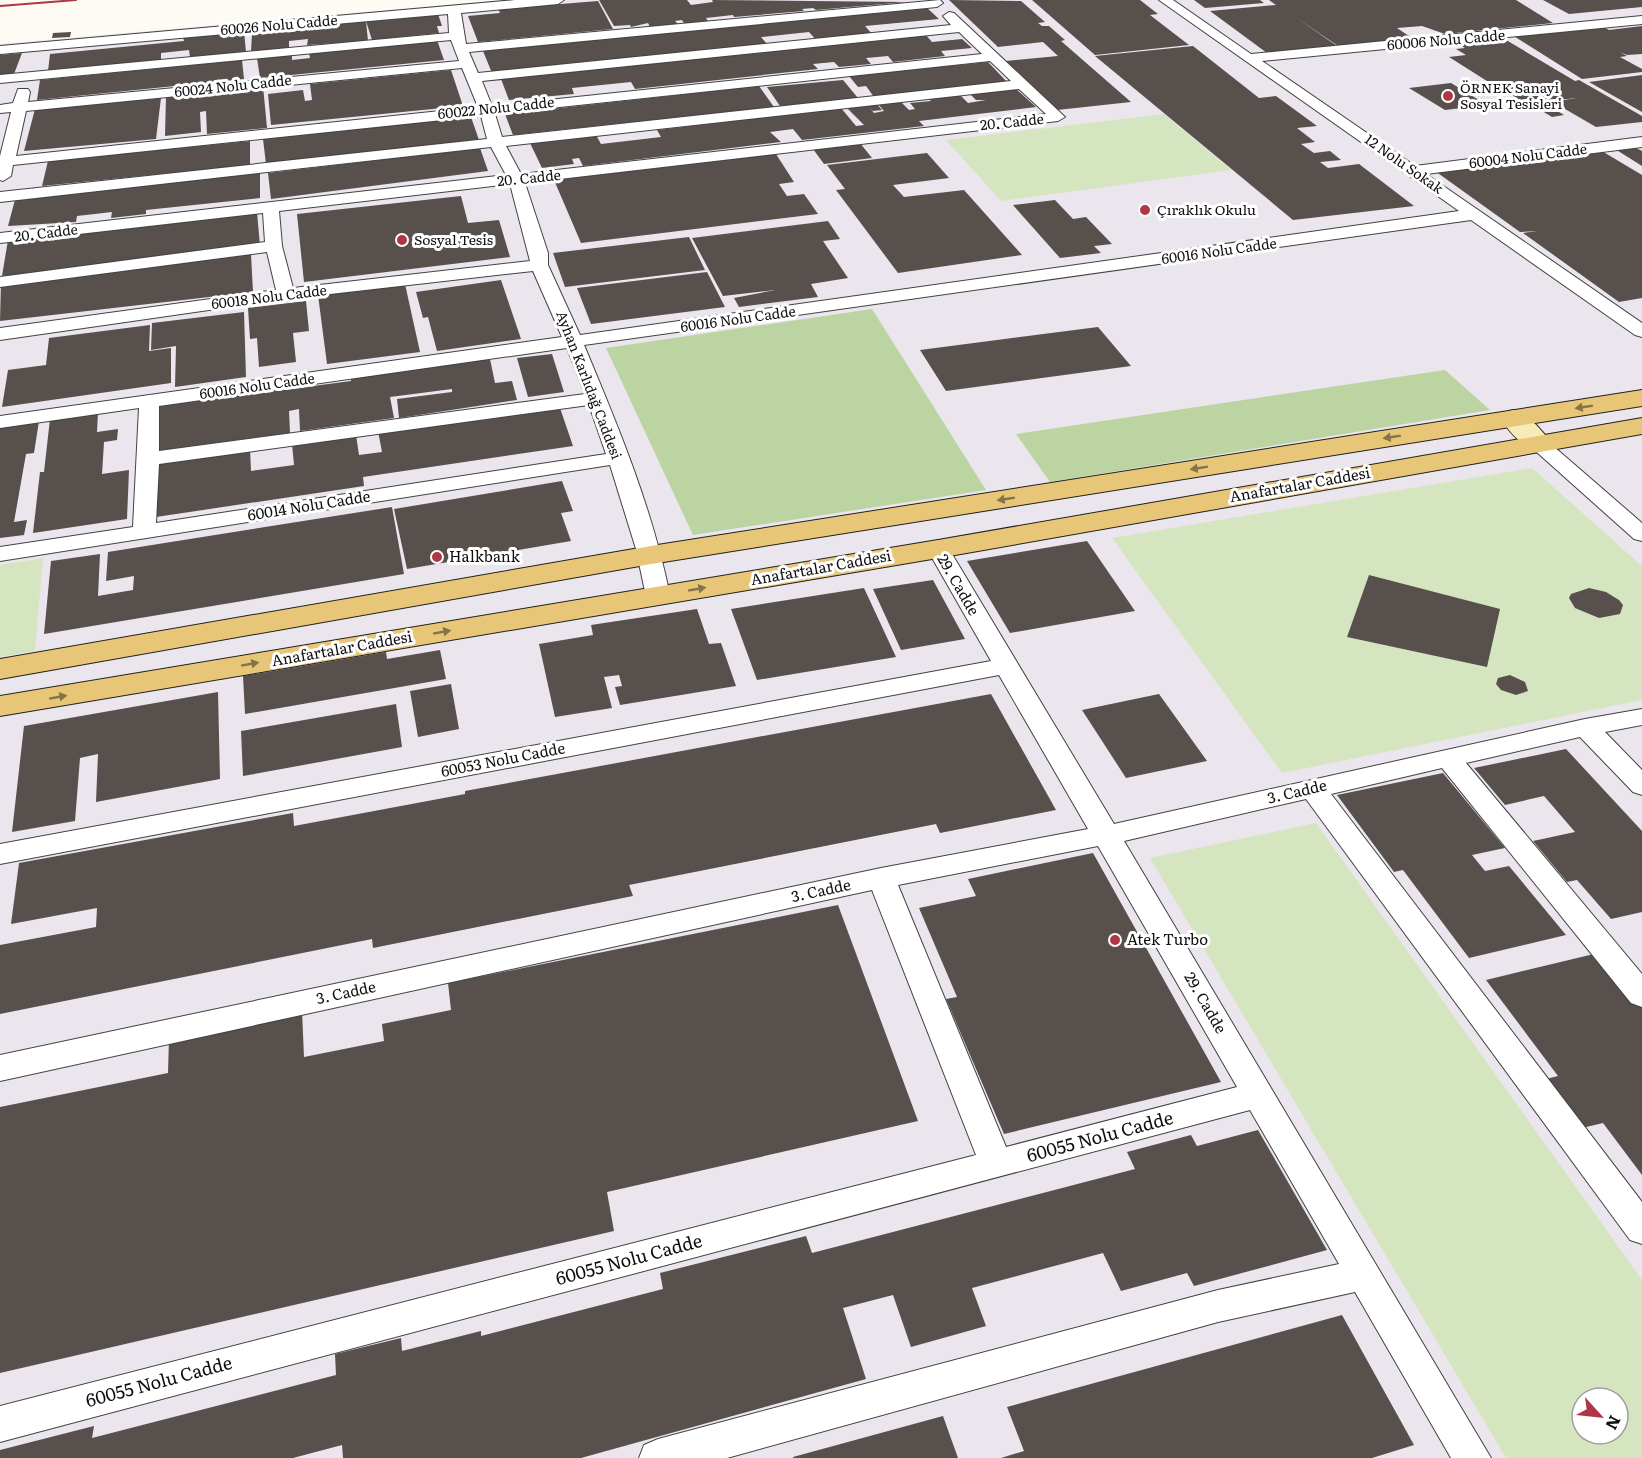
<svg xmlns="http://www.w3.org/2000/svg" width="1642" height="1458" font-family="Literata,serif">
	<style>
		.industrial { fill: #ebe5ed; fill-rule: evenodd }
		.green { fill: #d5e5c0; fill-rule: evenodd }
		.forest { fill: #bbd4a1 }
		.building { fill: #57504d }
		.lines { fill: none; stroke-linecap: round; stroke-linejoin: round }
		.street-casing { stroke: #424242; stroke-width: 2 }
		.secondary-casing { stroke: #313131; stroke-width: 2 }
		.primary-casing { stroke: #202020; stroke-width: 2 }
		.street { fill: #fff; fill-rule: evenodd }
		.secondary { fill: #f6eab6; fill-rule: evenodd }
		.primary { fill: #e8c678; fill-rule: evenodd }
		.rail { stroke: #af3745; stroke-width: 2 }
		.oneway { fill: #867449 }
		.poi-dot { fill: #af3745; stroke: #fff; stroke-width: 2 }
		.labels { text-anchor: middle; stroke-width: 6; stroke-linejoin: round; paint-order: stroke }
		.far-street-label { font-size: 14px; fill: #0f0f0f; stroke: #fff }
		.far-poi-label { font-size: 14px; fill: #0f0f0f; stroke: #fff; text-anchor: start }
		.street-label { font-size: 15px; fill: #0f0f0f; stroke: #fff }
		.poi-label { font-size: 15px; fill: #0f0f0f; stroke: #fff; text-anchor: start }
		.near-street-label { font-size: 18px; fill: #0f0f0f; stroke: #fff }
	</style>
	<rect width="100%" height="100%" fill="#fdfbf3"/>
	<path class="industrial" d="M 505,0 L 1642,0 L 1642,1458 L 0,1458 L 0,44 ZM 1582,1398 L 1618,1398 L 1618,1434 L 1582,1434 Z"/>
	<path class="green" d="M 1164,114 L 1231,170 L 1001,201 L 946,140 Z
		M 1532,468 L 1642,566 L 1642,700 L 1282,773 L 1112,538 Z
		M 43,558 L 35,651 L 0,657 L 0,565 Z
		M 1316,823 L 1642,1280 L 1642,1458 L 1506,1458 L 1150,858 ZM 1582,1398 L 1618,1398 L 1618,1434 L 1582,1434 Z"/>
	<path class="forest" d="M 872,309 L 986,490 L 693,535 L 606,348 Z
		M 1445,370 L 1490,410 L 1050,482 L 1016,434 Z"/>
	<path class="building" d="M 599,0 L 687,0 L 691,5 L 713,2 L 712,0 L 906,2 L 816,10 L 813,8 L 802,9 L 804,11 L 734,17 L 733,15 L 706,18 L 709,23 L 685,25 L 682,20 L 675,21 L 678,24 L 650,27 L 648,23 L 631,27 L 630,25 L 614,26 Z
		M 949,0 L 1021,1 L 1045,22 L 1038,23 L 1042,26 L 1049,26 L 1065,40 L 1061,41 L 1131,102 L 1057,110 L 1006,61 L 1058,56 L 1043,42 L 998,47 Z
		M 1032,0 L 1140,0 L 1158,14 L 1150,15 L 1189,45 L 1095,55 Z
		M 1194,0 L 1260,0 L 1264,3 L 1205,8 Z
		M 1269,0 L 1516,0 L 1553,23 L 1445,34 L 1422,26 L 1397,28 L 1412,38 L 1338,46 L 1294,16 L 1337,46 L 1267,53 L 1210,11 L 1276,5 Z
		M 1543,0 L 1642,0 L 1642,7 L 1569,14 Z
		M 598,1 L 613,29 L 478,42 L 468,16 L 500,13 L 498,9 Z
		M 925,6 L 939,19 L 865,26 L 873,35 L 817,41 L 809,32 L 761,37 L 768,45 L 492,73 L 483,51 Z
		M 438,14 L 442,26 L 437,26 L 439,33 L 372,40 L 366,21 Z
		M 366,21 L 368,41 L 307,45 L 308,39 L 289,41 L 289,48 L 251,51 L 252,34 L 308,30 L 308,25 Z
		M 1600,25 L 1609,30 L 1642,26 L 1642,54 L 1627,55 L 1620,52 L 1627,56 L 1620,57 L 1642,69 L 1642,72 L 1582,79 L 1512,35 Z
		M 244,31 L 246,52 L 190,57 L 189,50 L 161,53 L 161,60 L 48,71 L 50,54 L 184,41 L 183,37 Z
		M 71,32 L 70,37 L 52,38 L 53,33 Z
		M 925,34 L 932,42 L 962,39 L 972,48 L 941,51 L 945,56 L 893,62 L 888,56 L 866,58 L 871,64 L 839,67 L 834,62 L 813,64 L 818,69 L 635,89 L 631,82 L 572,88 L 574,94 L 509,100 L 501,79 Z
		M 1501,37 L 1575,81 L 1579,80 L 1642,116 L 1642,122 L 1596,127 L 1553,102 L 1576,98 L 1527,104 L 1502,89 L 1518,86 L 1498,88 L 1449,57 L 1466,55 L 1456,49 L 1465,48 L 1455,42 Z
		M 437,40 L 444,60 L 260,78 L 257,58 L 292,55 L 292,60 L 310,58 L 309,53 Z
		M 1193,46 L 1259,98 L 1276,96 L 1317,126 L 1297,128 L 1315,142 L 1301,144 L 1314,153 L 1330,151 L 1341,160 L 1320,162 L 1328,168 L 1359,164 L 1414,206 L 1293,220 L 1095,56 Z
		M 22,53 L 14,74 L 0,75 L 0,55 Z
		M 242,60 L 244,79 L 37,100 L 40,80 Z
		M 988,62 L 1008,83 L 874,97 L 866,86 L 858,87 L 849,76 Z
		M 451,70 L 463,106 L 271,125 L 268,94 L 303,90 L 305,101 L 312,100 L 310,84 Z
		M 1642,75 L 1642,112 L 1589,82 Z
		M 843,80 L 858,98 L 780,106 L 767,87 Z
		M 1451,83 L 1487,105 L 1445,110 L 1409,88 Z
		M 263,86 L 267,128 L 207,134 L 206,111 L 200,112 L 201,132 L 165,136 L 166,96 Z
		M 759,86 L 774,107 L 513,135 L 505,114 Z
		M 1016,89 L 1036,107 L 919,121 L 924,126 L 802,140 L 793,129 L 770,132 L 781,142 L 583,166 L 579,158 L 572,159 L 574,164 L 542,168 L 530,143 L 596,135 L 601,144 L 661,137 L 657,130 L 841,108 L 856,126 L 864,125 L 846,107 L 876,103 L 882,110 L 873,111 L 870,108 L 874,113 L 884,111 L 878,104 L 901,102 L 909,110 L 915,109 L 910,103 L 931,101 L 929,99 L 960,95 L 968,103 L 986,100 L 976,100 L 970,94 Z
		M 161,98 L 156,139 L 24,151 L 35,109 Z
		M 1546,104 L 1564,115 L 1552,117 L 1534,106 Z
		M 471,117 L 479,140 L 266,164 L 263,139 Z
		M 250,141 L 250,165 L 42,186 L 48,161 Z
		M 860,143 L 872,158 L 824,164 L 813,149 Z
		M 1634,147 L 1642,151 L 1642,166 L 1615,149 Z
		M 480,148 L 488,171 L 271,199 L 268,173 Z
		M 1600,150 L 1642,175 L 1642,298 L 1619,302 L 1523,233 L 1538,231 L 1520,232 L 1435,171 Z
		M 927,153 L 949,178 L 893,185 L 904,197 L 964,190 L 1022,255 L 898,273 L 836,190 L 845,189 L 827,165 Z
		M 776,154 L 794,182 L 779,184 L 787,196 L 804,194 L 818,214 L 581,243 L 554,180 Z
		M 260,172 L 260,198 L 146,210 L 146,214 L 111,218 L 112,212 L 77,216 L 76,222 L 8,226 L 16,196 Z
		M 461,196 L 468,223 L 499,220 L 510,257 L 304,282 L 297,214 Z
		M 1055,200 L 1073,219 L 1086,217 L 1112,244 L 1094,246 L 1101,253 L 1060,258 L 1013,205 Z
		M 257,212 L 260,246 L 2,276 L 8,240 Z
		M 828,221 L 840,239 L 823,241 L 848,278 L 811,284 L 818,297 L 739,307 L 734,298 L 775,290 L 723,296 L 692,238 Z
		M 689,237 L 705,270 L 565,287 L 553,253 Z
		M 251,254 L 253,292 L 0,321 L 1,282 Z
		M 707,272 L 725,307 L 591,324 L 577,288 Z
		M 501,280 L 521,339 L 437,351 L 428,317 L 423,318 L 416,292 Z
		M 405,284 L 420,352 L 327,364 L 318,295 Z
		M 306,301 L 309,331 L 293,333 L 296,362 L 259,367 L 257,338 L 250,339 L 248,308 Z
		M 244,312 L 246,377 L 175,387 L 176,346 L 151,350 L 152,323 Z
		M 150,325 L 149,351 L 171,348 L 171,383 L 2,407 L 8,370 L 46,365 L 49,338 Z
		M 1098,327 L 1131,366 L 946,391 L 920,350 Z
		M 552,354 L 564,392 L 528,397 L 517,358 Z
		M 490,359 L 495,383 L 512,381 L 517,400 L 399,418 L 397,399 L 452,392 L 452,389 L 390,397 L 394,418 L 300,431 L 299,409 L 289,411 L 290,433 L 156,451 L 159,406 L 351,381 L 351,377 Z
		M 559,405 L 573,446 L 363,477 L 364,486 L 156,517 L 157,463 L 250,449 L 251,471 L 294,465 L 292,444 L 356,435 L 359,455 L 382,452 L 378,431 Z
		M 98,412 L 97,432 L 118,429 L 117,440 L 104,442 L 102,474 L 129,470 L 127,519 L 33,533 L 40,472 L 44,472 L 50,419 Z
		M 39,421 L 34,453 L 26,454 L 14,522 L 27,520 L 24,535 L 0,538 L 0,426 Z
		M 562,481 L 573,511 L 561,513 L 571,541 L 407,569 L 394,509 Z
		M 392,507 L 404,574 L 44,634 L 51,561 L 100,554 L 98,596 L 133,590 L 134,576 L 106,581 L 108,552 Z
		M 1087,541 L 1135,611 L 1010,633 L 967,561 Z
		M 1369,575 L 1500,609 L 1487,667 L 1347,637 Z
		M 933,580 L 965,639 L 901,650 L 873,589 Z
		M 864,588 L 896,657 L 757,680 L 731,609 Z
		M 1589,588 L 1606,592 L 1619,600 L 1623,605 L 1620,614 L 1599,618 L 1575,608 L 1569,598 L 1571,594 Z
		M 697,609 L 709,644 L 721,643 L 736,686 L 620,705 L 615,687 L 622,686 L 619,675 L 604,677 L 612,708 L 555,717 L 539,644 L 593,635 L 591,625 Z
		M 440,650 L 446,679 L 245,714 L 243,676 L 386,652 L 387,659 Z
		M 1510,675 L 1525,682 L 1528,691 L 1516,695 L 1501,690 L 1496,684 L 1498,678 Z
		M 451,684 L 459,729 L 418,737 L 410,691 Z
		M 218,692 L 220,779 L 96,802 L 98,754 L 80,758 L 75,821 L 12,832 L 24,726 Z
		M 991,694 L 1056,810 L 940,833 L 936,824 L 629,885 L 633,896 L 373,948 L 372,939 L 0,1014 L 0,945 L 96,927 L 97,908 L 11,924 L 19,863 L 293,813 L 294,826 L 465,794 L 465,791 Z
		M 1159,694 L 1207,761 L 1126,778 L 1082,710 Z
		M 396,704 L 402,747 L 243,776 L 241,731 Z
		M 1566,749 L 1642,831 L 1642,912 L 1611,919 L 1577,880 L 1567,882 L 1533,841 L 1575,832 L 1544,796 L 1505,805 L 1474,768 Z
		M 1443,773 L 1505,848 L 1472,855 L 1485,871 L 1509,866 L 1566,935 L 1469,958 L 1403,870 L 1394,872 L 1337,795 Z
		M 1093,853 L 1221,1082 L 1004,1134 L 946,999 L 957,997 L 919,908 L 976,896 L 968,879 Z
		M 838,905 L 918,1121 L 607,1192 L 614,1231 L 0,1373 L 0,1107 L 168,1073 L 169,1038 L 302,1011 L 304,1057 L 384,1041 L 382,1024 L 451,1010 L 448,983 Z
		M 1598,953 L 1642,1006 L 1642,1175 L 1603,1123 L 1582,1128 L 1546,1079 L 1558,1076 L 1486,980 Z
		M 1258,1130 L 1327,1250 L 1194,1286 L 1187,1273 L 1121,1291 L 1103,1253 L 972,1288 L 986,1326 L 911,1347 L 893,1295 L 843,1308 L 866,1379 L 581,1458 L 343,1458 L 342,1445 L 293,1458 L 0,1458 L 0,1450 L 94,1426 L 92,1438 L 336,1375 L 335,1354 L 401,1338 L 402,1351 L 481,1331 L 481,1336 L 663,1289 L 660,1273 L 806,1236 L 812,1253 L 1135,1169 L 1127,1152 L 1191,1135 L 1197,1146 Z
		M 1342,1315 L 1414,1445 L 1372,1458 L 1001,1458 L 1024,1451 L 1007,1407 Z
		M 943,1416 L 958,1458 L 793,1458 L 793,1457 Z"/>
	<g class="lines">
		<defs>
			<path id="street" d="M 515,0 L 564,0 L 558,4 L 461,13 L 466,44 L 940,0 L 943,3 L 937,7 L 469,52 L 478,73 L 951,25 L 943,16 L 949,12 L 954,13 L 1065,117 L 1058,121 L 525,183 L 548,253 L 548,265 L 580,335 L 1459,211 L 1159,0 L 1173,0 L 1251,54 L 1642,16 L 1642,24 L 1262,61 L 1415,166 L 1642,137 L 1642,147 L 1426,174 L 1642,323 L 1642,337 L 1635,335 L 1471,220 L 584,345 C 618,426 653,510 670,596 L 666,601 L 650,601 L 646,596 L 636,549 L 610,465 L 0,561 L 0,547 L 133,527 L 139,408 L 0,428 L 0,416 L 562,337 L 533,271 L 286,299 L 0,340 L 0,328 L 276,290 L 267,252 L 0,287 L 0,277 L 265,242 L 263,213 L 0,243 L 0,233 L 506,175 L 491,147 L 0,202 L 0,192 L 487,139 L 481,116 L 13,165 L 11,176 L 3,181 L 0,180 L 0,156 L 11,112 L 0,113 L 0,105 L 13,103 L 18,89 L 28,89 L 30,92 L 28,102 L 459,61 L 451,40 L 0,83 L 0,75 L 449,33 L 448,14 L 0,54 L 0,46 ZM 959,32 L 982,54 L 492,106 L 482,81 ZM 990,61 L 1011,81 L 502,137 L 495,114 ZM 462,68 L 478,107 L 16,156 L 26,111 ZM 1019,89 L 1046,114 L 521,174 L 506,146 ZM 510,184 L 530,261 L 293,288 L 282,246 L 279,211 ZM 567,348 L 585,394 L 159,451 L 159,406 ZM 589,405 L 606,454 L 156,523 L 159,464 Z
				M 1538,437 L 1545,439 L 1642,523 L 1642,541 L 1634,539 L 1531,447 L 1528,443 L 1531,439 Z
				M 938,542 L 946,544 L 1114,824 L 1585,719 L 1642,709 L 1642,725 L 1605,732 L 1642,770 L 1642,795 L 1633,792 L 1580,737 L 1466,763 L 1642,974 L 1642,1007 L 1631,1003 L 1442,768 L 1331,794 L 1642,1202 L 1642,1244 L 1630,1240 L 1306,799 L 1124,841 L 1491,1458 L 1451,1458 L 1355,1292 L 1218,1322 L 727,1458 L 639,1458 L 644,1445 L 658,1439 L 1218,1290 L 1339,1264 L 1250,1110 L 0,1442 L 0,1406 L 976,1155 L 872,890 L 0,1081 L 0,1055 L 881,868 L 1088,829 L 999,675 L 0,864 L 0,844 L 991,661 L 927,549 L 930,544 ZM 1098,846 L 1237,1087 L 1006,1147 L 898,885 Z"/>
			<path id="secondary" d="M 1513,410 C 1528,414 1542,430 1551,443 L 1547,449 C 1527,454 1511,434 1500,418 L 1504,413 Z"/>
			<path id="primary" d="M 1642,390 L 1642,406 L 651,564 L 0,679 L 0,659 L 651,546 Z
				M 1642,418 L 1642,434 L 938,558 L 0,716 L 0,696 L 938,540 Z"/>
		</defs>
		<use href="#street" class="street-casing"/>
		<use href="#secondary" class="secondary-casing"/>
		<use href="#primary" class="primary-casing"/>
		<use href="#street" class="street"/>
		<use href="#secondary" class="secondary"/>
		<use href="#primary" class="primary"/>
		<path class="rail" d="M 0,6 L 76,0"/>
	</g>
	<defs><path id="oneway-solid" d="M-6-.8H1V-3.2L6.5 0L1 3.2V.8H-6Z" transform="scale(1.5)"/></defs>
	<g class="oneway">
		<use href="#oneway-solid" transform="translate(1584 407) rotate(171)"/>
		<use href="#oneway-solid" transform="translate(1392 437) rotate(171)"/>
		<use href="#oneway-solid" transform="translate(1199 468) rotate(171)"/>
		<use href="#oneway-solid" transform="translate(1006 499) rotate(171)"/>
		<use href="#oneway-solid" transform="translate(697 589) rotate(-10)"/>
		<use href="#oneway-solid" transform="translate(442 632) rotate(-10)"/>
		<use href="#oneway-solid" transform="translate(250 664) rotate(-10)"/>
		<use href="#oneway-solid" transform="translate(58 697) rotate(-10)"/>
	</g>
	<g class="poi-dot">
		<circle cx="1448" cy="96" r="6"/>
		<circle cx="1145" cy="210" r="6"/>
		<circle cx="402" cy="240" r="6"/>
		<circle cx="437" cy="557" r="6"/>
		<circle cx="1115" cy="940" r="6"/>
	</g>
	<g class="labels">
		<g class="far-street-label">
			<text transform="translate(279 25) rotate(-5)" y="5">60026 Nolu Cadde</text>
			<text transform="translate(1446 40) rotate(-5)" y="5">60006 Nolu Cadde</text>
			<text transform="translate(233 86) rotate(-6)" y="5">60024 Nolu Cadde</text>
			<text transform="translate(496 108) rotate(-6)" y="5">60022 Nolu Cadde</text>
			<text transform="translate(1012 122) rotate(-6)" y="5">20. Cadde</text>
			<text transform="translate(1528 156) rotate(-7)" y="5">60004 Nolu Cadde</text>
			<text transform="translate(1404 164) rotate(35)" y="5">12 Nolu Sokak</text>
			<text transform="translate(529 178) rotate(-6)" y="5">20. Cadde</text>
			<text transform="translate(46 233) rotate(-7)" y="5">20. Cadde</text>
			<text transform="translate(1219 251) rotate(-8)" y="5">60016 Nolu Cadde</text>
			<text transform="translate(269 297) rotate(-7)" y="5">60018 Nolu Cadde</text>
			<text transform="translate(738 319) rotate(-8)" y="5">60016 Nolu Cadde</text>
			<text transform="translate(589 385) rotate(69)" y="5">Ayhan Karlıdağ Caddesi</text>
			<text transform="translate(257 386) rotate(-8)" y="5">60016 Nolu Cadde</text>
		</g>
		<g class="far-poi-label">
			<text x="1460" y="93">ÖRNEK Sanayi<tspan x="1460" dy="16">Sosyal Tesisleri</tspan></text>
			<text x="1157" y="215">Çıraklık Okulu</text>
			<text x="414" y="245">Sosyal Tesis</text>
		</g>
		<g class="street-label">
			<text transform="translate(1300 485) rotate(-10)" y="5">Anafartalar Caddesi</text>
			<text transform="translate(309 506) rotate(-9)" y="5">60014 Nolu Cadde</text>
			<text transform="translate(821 568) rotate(-10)" y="5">Anafartalar Caddesi</text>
			<text transform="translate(958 585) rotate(60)" y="5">29. Cadde</text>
			<text transform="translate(342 649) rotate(-10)" y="5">Anafartalar Caddesi</text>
			<text transform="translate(503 760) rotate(-11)" y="5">60053 Nolu Cadde</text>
			<text transform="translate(1297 792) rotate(-13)" y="5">3. Cadde</text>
			<text transform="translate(821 891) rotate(-12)" y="5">3. Cadde</text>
			<text transform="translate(346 993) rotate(-12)" y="5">3. Cadde</text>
			<text transform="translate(1205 1003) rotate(60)" y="5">29. Cadde</text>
		</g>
		<g class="poi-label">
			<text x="449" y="562">Halkbank</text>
			<text x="1127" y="945">Atek Turbo</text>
		</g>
		<g class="near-street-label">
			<text transform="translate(1100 1137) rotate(-15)" y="6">60055 Nolu Cadde</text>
			<text transform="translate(629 1260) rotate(-15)" y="6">60055 Nolu Cadde</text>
			<text transform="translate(159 1382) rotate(-15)" y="6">60055 Nolu Cadde</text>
		</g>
	</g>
	<g transform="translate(1600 1416) rotate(117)"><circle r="28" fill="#ffffff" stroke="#9f9f9f" stroke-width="1.5"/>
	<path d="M0-4.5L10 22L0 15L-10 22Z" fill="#af3745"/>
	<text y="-9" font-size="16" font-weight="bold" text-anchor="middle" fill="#0f0f0f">N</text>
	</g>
</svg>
